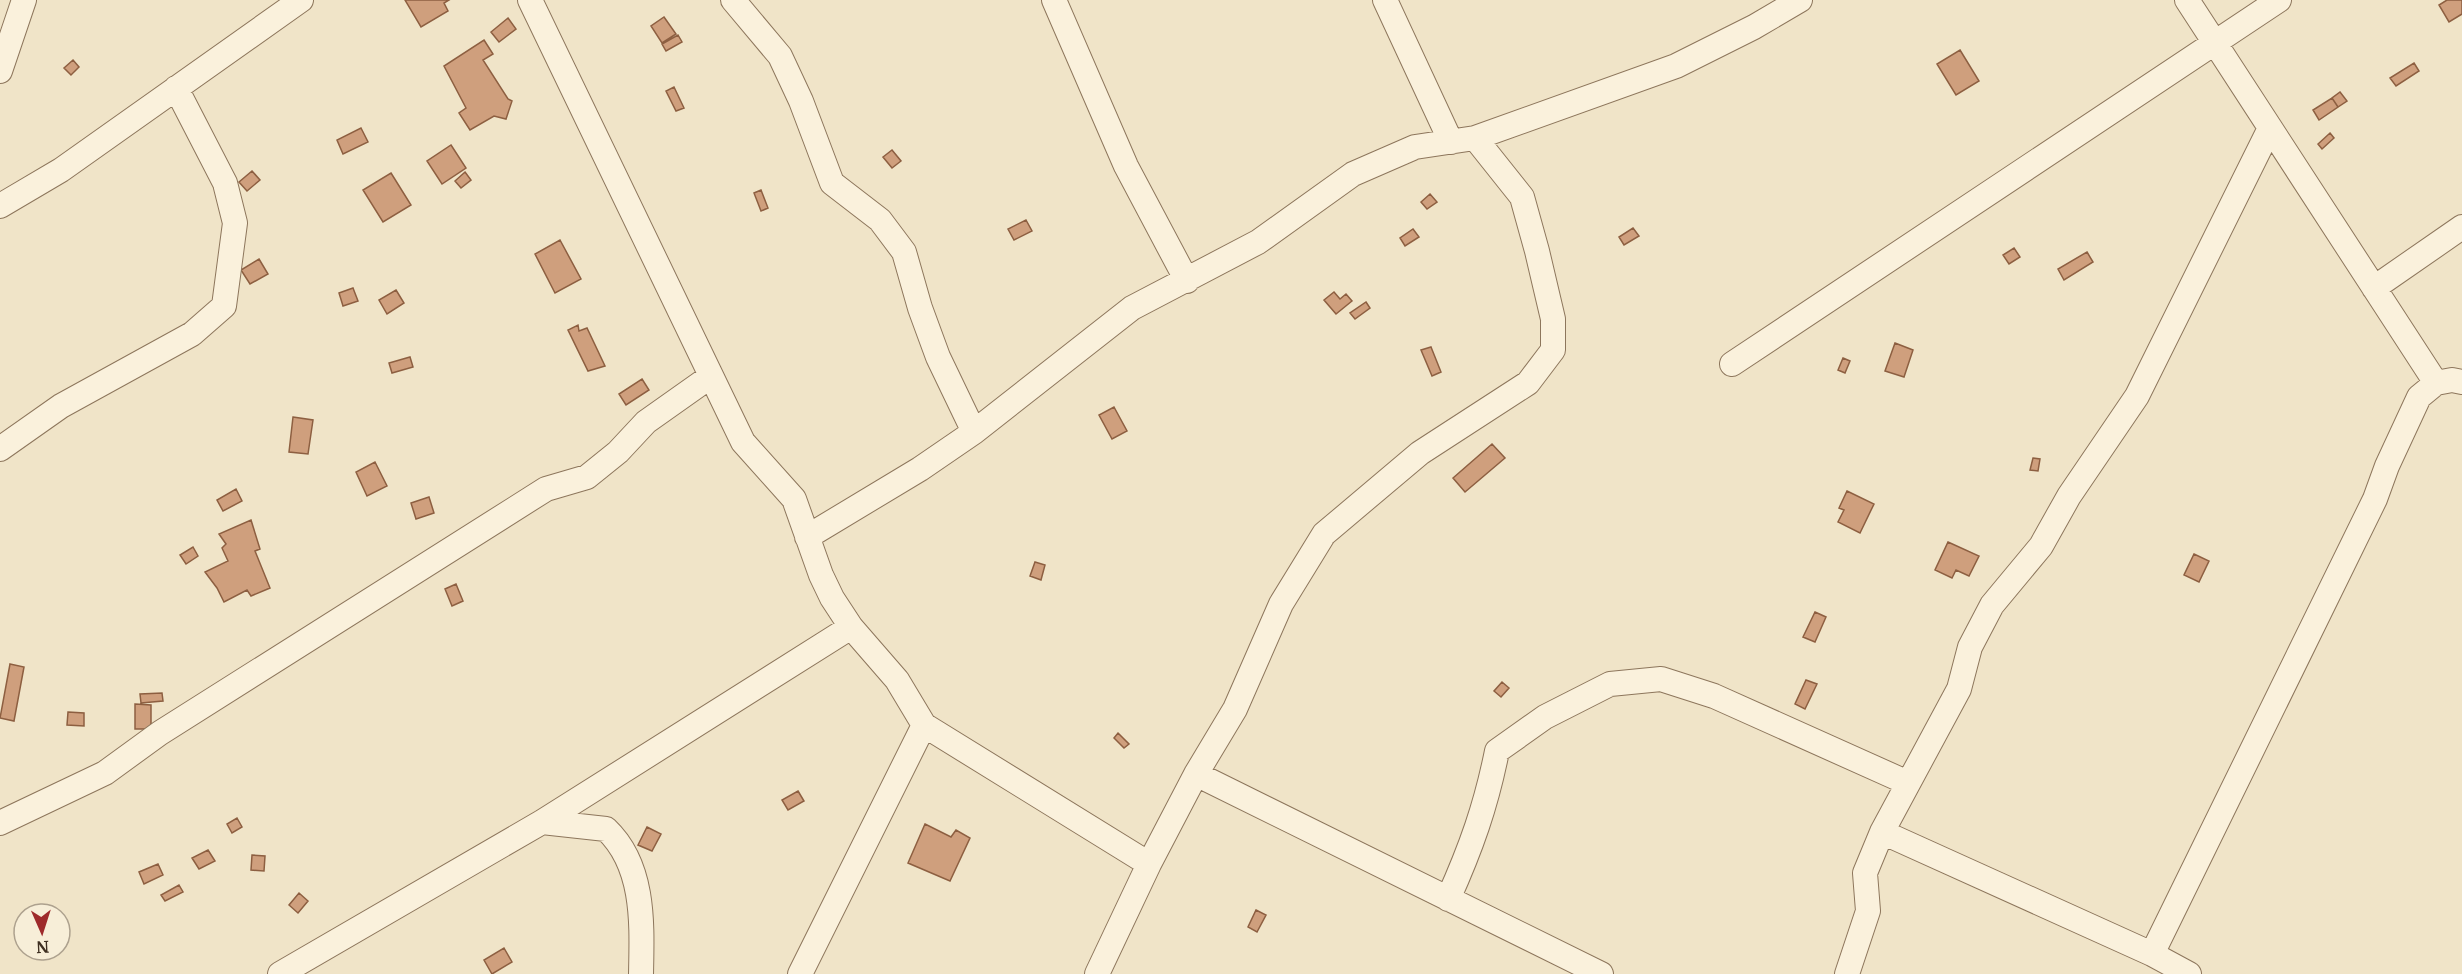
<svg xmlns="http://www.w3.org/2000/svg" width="2462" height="974" font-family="Merriweather,serif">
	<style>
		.building { fill: #cf9f7d; stroke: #8d5f41; stroke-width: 1.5 }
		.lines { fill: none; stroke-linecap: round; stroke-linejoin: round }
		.minor-casing { stroke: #8d765c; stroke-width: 26 }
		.minor { stroke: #faf1dc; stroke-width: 24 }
	</style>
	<rect width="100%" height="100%" fill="#f0e4c8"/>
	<path class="building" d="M 405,0 L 449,0 L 444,3 L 448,11 L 421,27 Z
		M 2447,0 L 2462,0 L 2462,14 L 2449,22 L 2439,5 Z
		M 664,17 L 676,34 L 662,43 L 651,26 Z
		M 508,18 L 516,29 L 499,42 L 491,32 Z
		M 678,35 L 682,42 L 666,51 L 662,44 Z
		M 484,40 L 493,54 L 483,60 L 508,99 L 512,101 L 506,119 L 494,116 L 470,130 L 459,113 L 466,108 L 444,66 Z
		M 1960,50 L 1979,81 L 1956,95 L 1937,64 Z
		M 73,60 L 79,67 L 71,75 L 64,68 Z
		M 2414,63 L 2419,71 L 2396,86 L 2390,78 Z
		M 674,87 L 684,108 L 676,111 L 666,91 Z
		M 2340,92 L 2347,101 L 2338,107 L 2332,98 Z
		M 2332,98 L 2338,107 L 2319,120 L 2313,110 Z
		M 361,128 L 368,142 L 343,154 L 337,140 Z
		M 2330,133 L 2334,138 L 2322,149 L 2318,144 Z
		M 451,145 L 466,168 L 442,184 L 427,161 Z
		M 892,150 L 901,161 L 892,168 L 883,157 Z
		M 252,171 L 260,180 L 247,191 L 239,182 Z
		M 465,172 L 471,180 L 461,188 L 455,181 Z
		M 391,173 L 411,205 L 383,222 L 363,190 Z
		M 761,190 L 768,208 L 761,211 L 754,193 Z
		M 1430,194 L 1437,202 L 1427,209 L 1421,202 Z
		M 1026,220 L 1032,231 L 1014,240 L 1008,229 Z
		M 1633,228 L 1639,236 L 1624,245 L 1619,237 Z
		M 1413,229 L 1419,237 L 1405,246 L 1400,238 Z
		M 560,240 L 581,279 L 555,293 L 535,254 Z
		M 2014,248 L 2020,257 L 2009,264 L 2003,255 Z
		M 2087,252 L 2093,262 L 2064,280 L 2058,269 Z
		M 259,259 L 268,274 L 250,284 L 241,270 Z
		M 353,288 L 358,301 L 343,306 L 339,293 Z
		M 396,290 L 404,303 L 387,314 L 379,300 Z
		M 1334,292 L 1340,299 L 1346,294 L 1352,301 L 1336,314 L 1324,300 Z
		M 1366,302 L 1370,308 L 1355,319 L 1350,313 Z
		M 578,325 L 579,331 L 587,328 L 605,366 L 588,371 L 568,330 Z
		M 1895,343 L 1913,350 L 1904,377 L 1885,371 Z
		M 1431,347 L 1441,372 L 1432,376 L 1421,350 Z
		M 410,357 L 413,367 L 392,373 L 389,363 Z
		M 1843,358 L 1850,361 L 1845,373 L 1838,370 Z
		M 642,379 L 649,390 L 626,405 L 619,394 Z
		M 1114,407 L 1127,431 L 1112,439 L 1099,415 Z
		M 293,417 L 313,420 L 308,454 L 289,452 Z
		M 1492,444 L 1505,458 L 1465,492 L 1453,478 Z
		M 2033,458 L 2040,459 L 2038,471 L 2030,470 Z
		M 375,462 L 387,486 L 367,496 L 356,472 Z
		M 236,489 L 242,501 L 223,511 L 217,500 Z
		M 1847,491 L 1874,504 L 1860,533 L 1838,522 L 1844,510 L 1839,508 Z
		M 429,497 L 434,513 L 416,519 L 411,503 Z
		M 251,520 L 260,549 L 255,551 L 270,588 L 251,596 L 247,590 L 224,602 L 217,588 L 205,572 L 228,561 L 222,548 L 226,544 L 219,534 Z
		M 1948,542 L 1979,556 L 1969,576 L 1956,570 L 1952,578 L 1935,570 Z
		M 193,547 L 198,556 L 186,564 L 180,555 Z
		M 2194,554 L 2209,561 L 2199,582 L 2184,575 Z
		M 1035,562 L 1045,565 L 1041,580 L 1030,576 Z
		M 456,584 L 463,601 L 452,606 L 445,589 Z
		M 1815,612 L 1826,617 L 1815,642 L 1803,637 Z
		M 10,664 L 24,667 L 14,721 L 0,718 Z
		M 1806,680 L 1817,684 L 1805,709 L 1795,704 Z
		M 1502,682 L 1509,688 L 1501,697 L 1494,691 Z
		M 162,693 L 163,701 L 141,703 L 140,694 Z
		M 135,704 L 151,705 L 151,729 L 135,729 Z
		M 68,712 L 84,713 L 84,726 L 67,725 Z
		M 1118,733 L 1129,744 L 1124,748 L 1114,738 Z
		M 798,791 L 804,801 L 788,810 L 782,800 Z
		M 237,818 L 242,827 L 232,833 L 227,824 Z
		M 925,824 L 951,837 L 956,830 L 970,838 L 950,881 L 908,863 Z
		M 647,827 L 661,834 L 652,851 L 638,845 Z
		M 208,850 L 215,861 L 199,869 L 192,858 Z
		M 252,855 L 265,856 L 264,871 L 251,870 Z
		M 158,864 L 163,875 L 144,884 L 139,872 Z
		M 179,885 L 183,892 L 165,901 L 161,895 Z
		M 299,893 L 308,901 L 298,913 L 289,905 Z
		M 1256,910 L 1266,915 L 1257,932 L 1248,927 Z
		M 504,948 L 512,962 L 492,974 L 484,960 Z"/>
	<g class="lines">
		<defs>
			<path id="minor" d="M 530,0 L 743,442 L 794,499 L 821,575 L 832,598 L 851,627 L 897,680 L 924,725 L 1149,864
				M 733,0 L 780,56 L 801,101 L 832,183 L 880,220 L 904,252 L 920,308 L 938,357 L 974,432
				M 1054,0 L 1126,166 L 1187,281
				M 1385,0 L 1451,142
				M 2187,0 L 2436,383
				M 0,71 L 24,0
				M 0,206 L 61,170 L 301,0
				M 2374,288 L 2462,227
				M 1732,364 L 2279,0
				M 0,449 L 61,406 L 192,334 L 224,306 L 235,223 L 225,183 L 176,88
				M 807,537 L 920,469 L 974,432 L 1132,308 L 1258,242 L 1353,174 L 1415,147 L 1475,138 L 1676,66 L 1754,27 L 1800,0
				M 1196,774 L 1601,974
				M 542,822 L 606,829 C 645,866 642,924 641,974
				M 0,823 L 105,773 L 160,733 L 546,489 L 587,477 L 618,452 L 646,422 L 711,376
				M 1882,832 L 2152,954 L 2189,974
				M 1448,899 C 1471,848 1486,806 1497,751 L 1545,717 L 1610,684 L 1661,679 L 1714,696 L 1908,783
				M 2152,954 L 2375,499 L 2387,466 L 2419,397 L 2436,383 L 2452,380 L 2462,382
				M 280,974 L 542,822 L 851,627
				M 800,974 L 924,725
				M 1097,974 L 1149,864 L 1196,774 L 1235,709 L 1281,604 L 1324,534 L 1420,453 L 1528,383 L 1553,350 L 1553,319 L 1537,251 L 1522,197 L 1475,138
				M 1847,974 L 1868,911 L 1865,873 L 1882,832 L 1959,689 L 1970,647 L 1992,605 L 2041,546 L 2069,496 L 2137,396 L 2270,128"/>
		</defs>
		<use href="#minor" class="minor-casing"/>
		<use href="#minor" class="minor"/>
	</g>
	<g transform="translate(42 932) rotate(177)"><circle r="28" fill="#f7eed8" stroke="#ada18e" stroke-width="1.5"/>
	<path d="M0-4.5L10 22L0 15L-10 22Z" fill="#9e2a2b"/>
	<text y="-9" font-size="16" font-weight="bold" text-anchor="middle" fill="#3d2e20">N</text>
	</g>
</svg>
